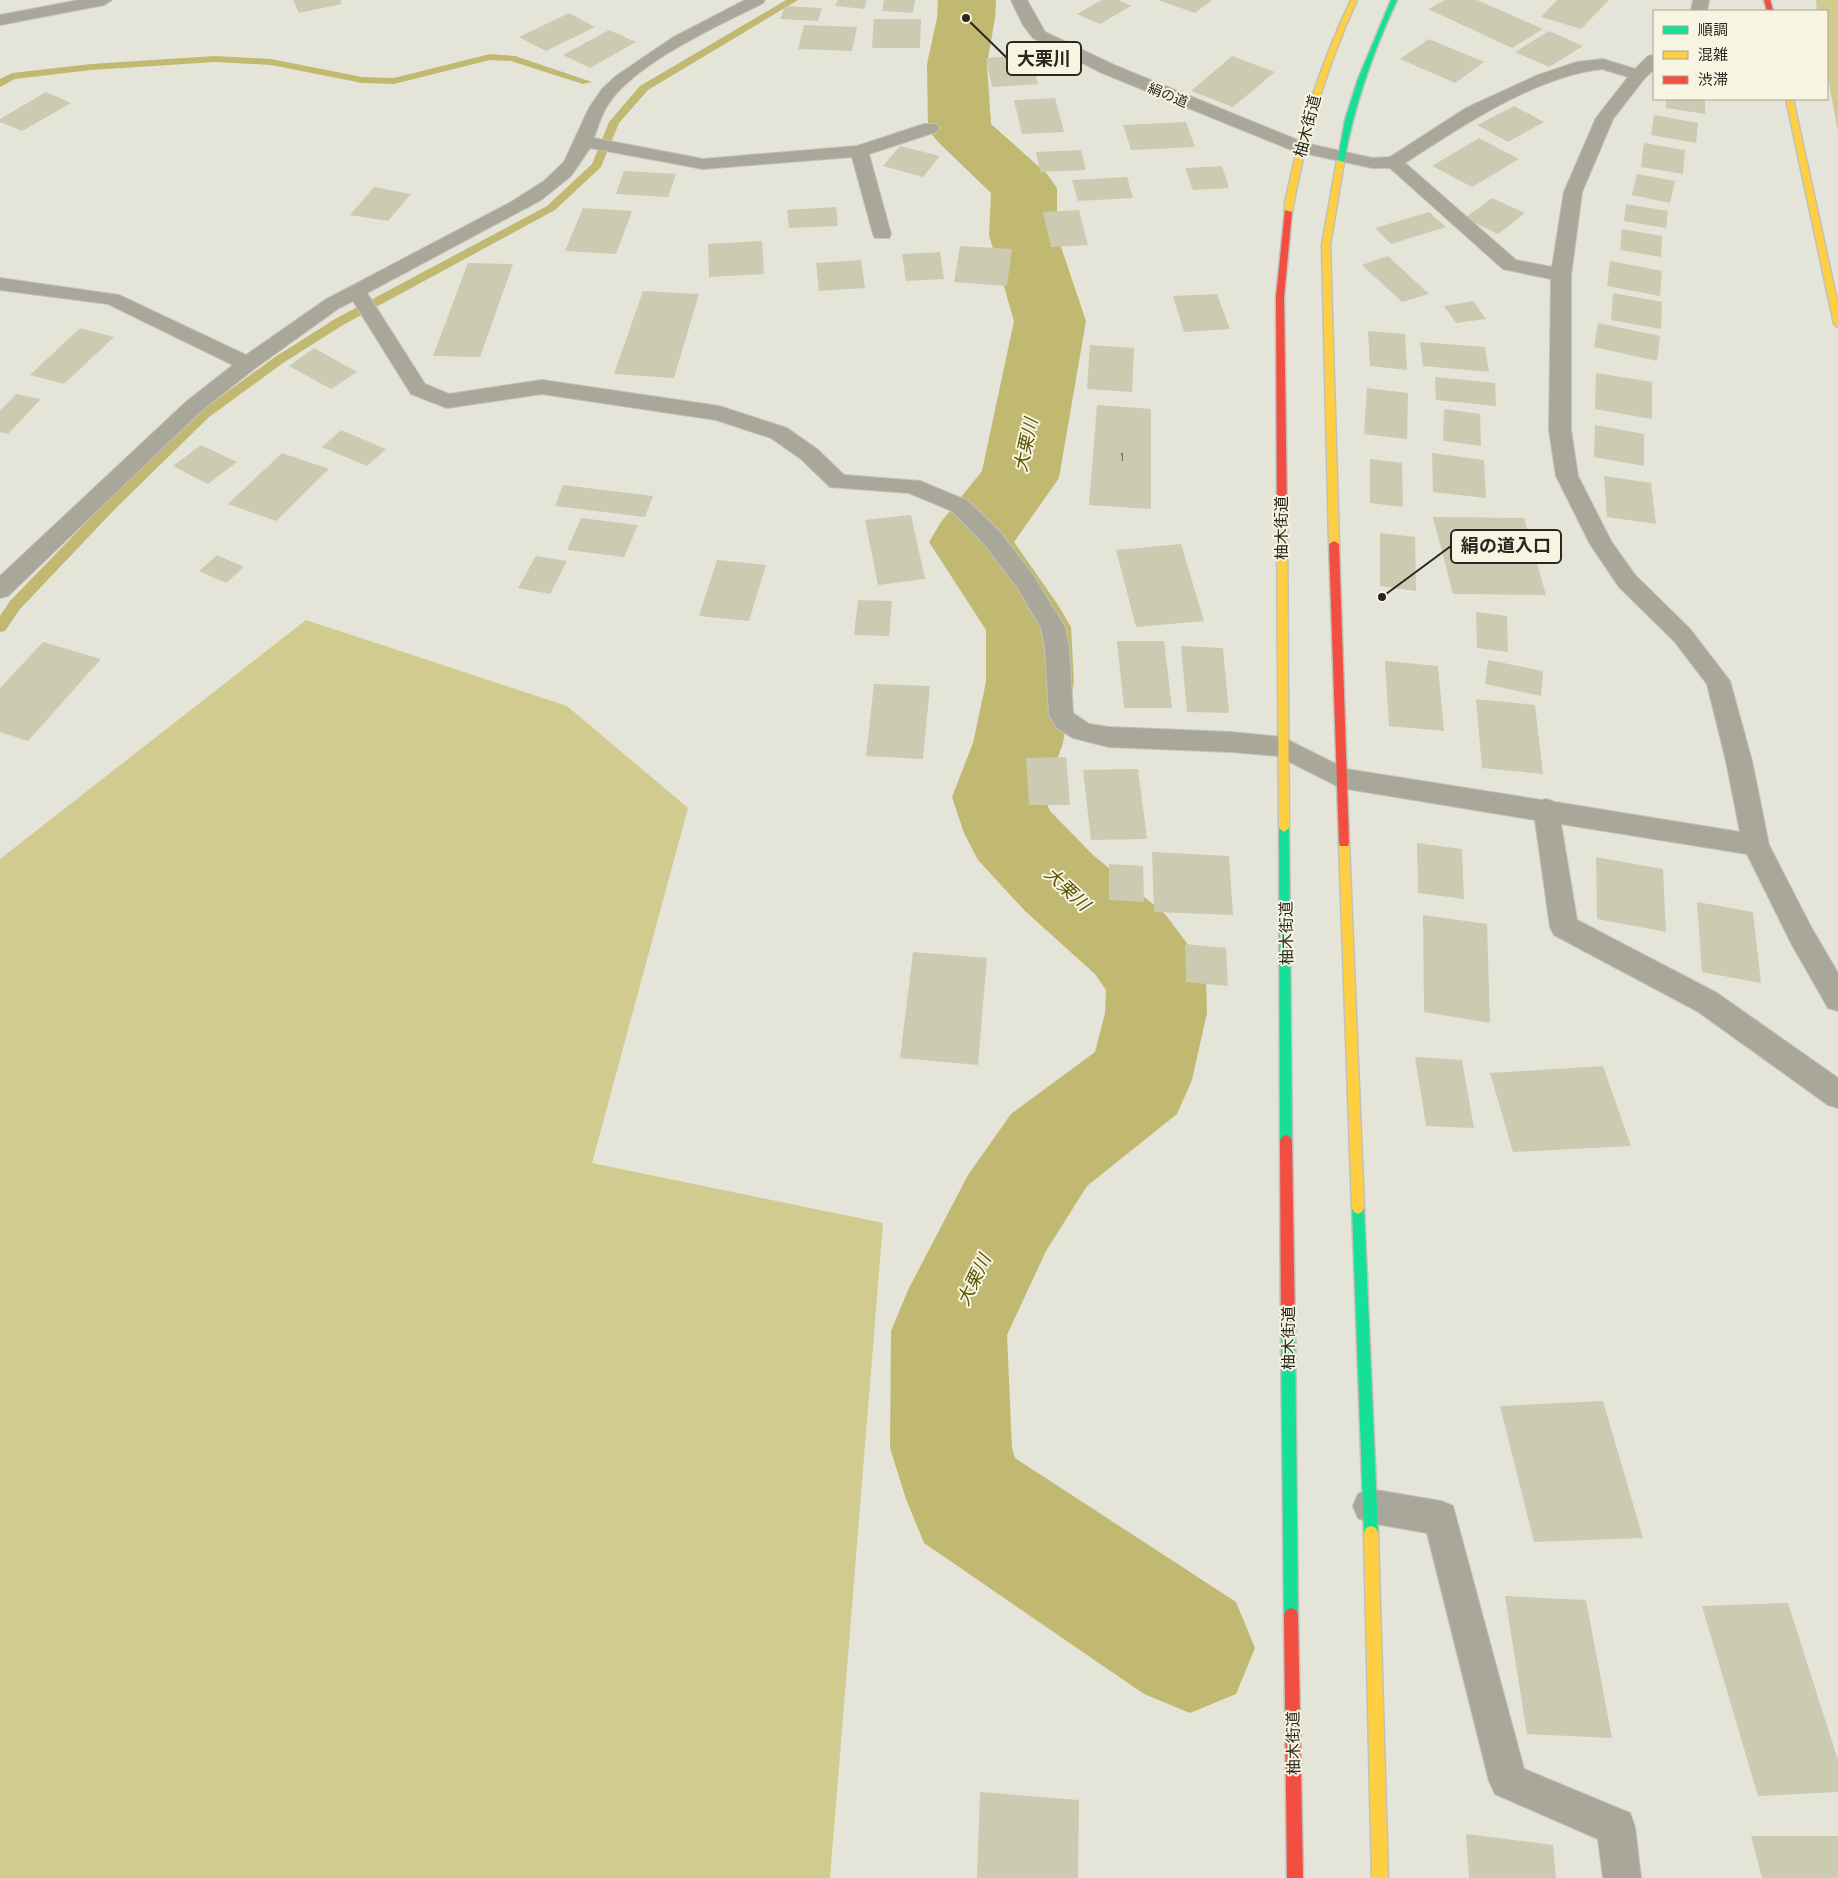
<svg xmlns="http://www.w3.org/2000/svg" width="1838" height="1878" font-family="Karla,'Noto Sans JP',sans-serif">
	<style>
		.forest { fill: #d2cb90 }
		.lines { fill: none; stroke-linecap: round; stroke-linejoin: round }
		.stream { fill: #c1b971; fill-rule: evenodd }
		.river { fill: #c1b971; fill-rule: evenodd }
		.building { fill: #cdcab2 }
		.street-casing { stroke: #c2c1b9; stroke-width: 2 }
		.fast-casing { stroke: #c2c1b9; stroke-width: 3 }
		.slow-casing { stroke: #c2c1b9; stroke-width: 3 }
		.jam-casing { stroke: #c2c1b9; stroke-width: 3 }
		.street { fill: #a8a799; fill-rule: evenodd }
		.fast { fill: #16e098; fill-rule: evenodd }
		.slow { fill: #ffcf43; fill-rule: evenodd }
		.jam { fill: #f24e42; fill-rule: evenodd }
		.labels { text-anchor: middle; stroke-width: 4; stroke-linejoin: round; paint-order: stroke }
		.far-number-label { font-size: 11px; fill: #515044 }
		.far-street-label { font-size: 14px; fill: #282820; stroke: #f7f5e2 }
		.street-label { font-size: 16px; fill: #282820; stroke: #f7f5e2 }
		.water-label { font-size: 18px; font-style: italic; fill: #5a5202; stroke: #f7f5e2 }
		.leader { fill: none; stroke: #282820; stroke-width: 2 }
		.callout-dot { fill: #282820; stroke: #f7f5e2; stroke-width: 2 }
		.callout { fill: #f7f5e2; stroke: #282820; stroke-width: 2 }
		.callout-label { font-size: 18px; text-anchor: middle; font-weight: bold; fill: #282820 }
	</style>
	<rect width="100%" height="100%" fill="#e5e4d9"/>
	<path class="forest" d="M 1816,0 L 1838,0 L 1838,132 L 1827,73 L 1827,11 L 1817,11 Z
		M 306,620 L 567,706 L 688,808 L 592,1163 L 883,1223 L 830,1878 L 0,1878 L 0,859 Z"/>
	<g class="lines">
		<path class="stream" d="M 786,0 L 798,0 L 648,90 L 619,123 L 601,167 L 555,210 L 343,325 L 283,363 L 209,417 L 117,507 L 20,609 L 5,631 L 0,632 L 0,616 L 10,601 L 107,501 L 201,411 L 275,357 L 335,319 L 547,206 L 592,164 L 609,122 L 640,86 Z
			M 490,54 L 515,56 L 592,82 L 583,84 L 511,61 L 490,60 L 394,84 L 362,83 L 271,65 L 215,62 L 91,70 L 15,79 L 0,87 L 0,79 L 12,73 L 91,64 L 215,56 L 271,59 L 362,77 L 394,78 Z"/>
		<path class="river" d="M 938,0 L 996,0 L 995,18 L 987,64 L 991,124 L 1047,174 L 1057,188 L 1057,235 L 1086,321 L 1059,478 L 1014,542 L 1058,605 L 1071,627 L 1074,682 L 1063,743 L 1044,797 L 1050,811 L 1093,855 L 1165,914 L 1192,950 L 1206,981 L 1207,1013 L 1192,1080 L 1177,1114 L 1087,1186 L 1046,1251 L 1007,1335 L 1012,1448 L 1015,1458 L 1236,1602 L 1255,1648 L 1236,1694 L 1190,1713 L 1144,1694 L 924,1543 L 906,1499 L 890,1448 L 891,1331 L 908,1290 L 968,1175 L 1011,1114 L 1095,1052 L 1105,1013 L 1106,990 L 1095,974 L 1025,911 L 978,860 L 964,833 L 952,797 L 973,743 L 986,682 L 986,630 L 929,542 L 941,522 L 982,471 L 1014,321 L 989,235 L 991,193 L 938,142 L 928,129 L 927,64 L 937,18 Z"/>
	</g>
	<path class="building" d="M 293,0 L 340,0 L 342,4 L 299,13 Z
		M 838,0 L 867,0 L 864,9 L 835,6 Z
		M 884,0 L 915,0 L 913,13 L 882,11 Z
		M 1102,0 L 1119,0 L 1131,6 L 1100,24 L 1077,14 Z
		M 1158,0 L 1212,0 L 1195,13 Z
		M 1445,0 L 1477,0 L 1543,29 L 1512,48 L 1428,9 Z
		M 1557,0 L 1609,0 L 1581,29 L 1541,17 Z
		M 785,6 L 822,8 L 818,21 L 780,19 Z
		M 569,13 L 595,27 L 546,51 L 519,37 Z
		M 874,19 L 921,19 L 920,48 L 872,48 Z
		M 804,25 L 857,27 L 852,51 L 798,49 Z
		M 609,30 L 636,42 L 590,68 L 563,55 Z
		M 1549,31 L 1583,46 L 1549,67 L 1515,52 Z
		M 1429,39 L 1484,62 L 1455,83 L 1400,59 Z
		M 1030,55 L 1038,84 L 992,87 L 986,58 Z
		M 1232,56 L 1275,72 L 1233,107 L 1191,91 Z
		M 46,92 L 71,103 L 22,131 L 0,122 L 0,119 Z
		M 1055,98 L 1064,132 L 1022,134 L 1014,100 Z
		M 1666,99 L 1705,99 L 1705,114 L 1666,108 Z
		M 1514,106 L 1544,122 L 1508,142 L 1477,125 Z
		M 1654,115 L 1698,123 L 1696,143 L 1651,135 Z
		M 1186,122 L 1195,147 L 1131,150 L 1123,125 Z
		M 1479,138 L 1519,159 L 1472,187 L 1432,166 Z
		M 1644,143 L 1685,150 L 1683,174 L 1641,167 Z
		M 900,146 L 940,156 L 923,177 L 883,166 Z
		M 1081,150 L 1086,170 L 1040,172 L 1036,152 Z
		M 1222,166 L 1229,188 L 1193,190 L 1185,168 Z
		M 624,171 L 676,174 L 668,197 L 616,194 Z
		M 1637,174 L 1675,181 L 1670,203 L 1632,195 Z
		M 1127,177 L 1133,198 L 1078,201 L 1072,180 Z
		M 374,187 L 411,194 L 388,221 L 350,215 Z
		M 1492,198 L 1525,213 L 1498,234 L 1465,218 Z
		M 1626,204 L 1668,211 L 1666,228 L 1624,221 Z
		M 836,207 L 838,226 L 789,228 L 787,210 Z
		M 583,208 L 632,211 L 616,254 L 565,251 Z
		M 1079,210 L 1088,245 L 1051,247 L 1043,212 Z
		M 1429,212 L 1446,227 L 1391,244 L 1375,228 Z
		M 1622,229 L 1662,236 L 1661,257 L 1620,250 Z
		M 762,241 L 764,274 L 709,277 L 708,244 Z
		M 960,246 L 1012,249 L 1007,286 L 954,282 Z
		M 940,252 L 944,279 L 906,281 L 902,254 Z
		M 1388,256 L 1429,294 L 1402,302 L 1362,265 Z
		M 861,260 L 865,288 L 819,291 L 816,263 Z
		M 1610,261 L 1662,271 L 1660,296 L 1607,286 Z
		M 468,263 L 513,264 L 480,357 L 433,356 Z
		M 643,291 L 699,294 L 674,378 L 614,374 Z
		M 1613,293 L 1662,302 L 1661,329 L 1611,320 Z
		M 1217,294 L 1230,329 L 1184,332 L 1173,296 Z
		M 1473,301 L 1486,319 L 1456,323 L 1444,306 Z
		M 1598,323 L 1660,336 L 1657,361 L 1594,347 Z
		M 80,328 L 114,337 L 64,384 L 30,375 Z
		M 1368,331 L 1405,334 L 1407,370 L 1370,366 Z
		M 1420,342 L 1485,347 L 1489,372 L 1423,366 Z
		M 1090,345 L 1134,348 L 1132,392 L 1087,389 Z
		M 314,348 L 357,372 L 331,389 L 289,366 Z
		M 1596,373 L 1652,382 L 1652,419 L 1595,409 Z
		M 1435,377 L 1495,383 L 1496,406 L 1436,400 Z
		M 1367,388 L 1408,393 L 1407,439 L 1364,434 Z
		M 16,394 L 41,399 L 8,434 L 0,432 L 0,411 Z
		M 1097,405 L 1151,409 L 1151,509 L 1089,505 Z
		M 1444,409 L 1480,414 L 1481,446 L 1443,441 Z
		M 1595,425 L 1644,434 L 1644,466 L 1594,457 Z
		M 341,430 L 386,449 L 367,466 L 322,447 Z
		M 201,445 L 237,462 L 208,484 L 173,466 Z
		M 282,453 L 329,469 L 276,521 L 228,504 Z
		M 1432,453 L 1484,460 L 1486,498 L 1433,492 Z
		M 1370,459 L 1402,463 L 1403,507 L 1370,503 Z
		M 1604,476 L 1651,483 L 1656,524 L 1607,517 Z
		M 563,485 L 653,496 L 645,517 L 555,506 Z
		M 911,515 L 925,579 L 878,585 L 865,520 Z
		M 1433,517 L 1524,518 L 1546,595 L 1453,594 Z
		M 581,518 L 638,525 L 624,557 L 567,550 Z
		M 1380,533 L 1415,537 L 1416,591 L 1380,586 Z
		M 1181,544 L 1204,621 L 1136,627 L 1116,550 Z
		M 217,555 L 244,567 L 226,583 L 199,571 Z
		M 536,556 L 567,561 L 550,594 L 518,588 Z
		M 717,560 L 766,565 L 749,621 L 699,616 Z
		M 858,600 L 892,601 L 889,636 L 854,635 Z
		M 1476,612 L 1507,616 L 1508,652 L 1477,648 Z
		M 1117,641 L 1164,641 L 1172,708 L 1124,708 Z
		M 43,642 L 101,659 L 28,741 L 0,732 L 0,688 Z
		M 1181,646 L 1223,648 L 1229,713 L 1187,712 Z
		M 1488,660 L 1543,671 L 1541,696 L 1485,684 Z
		M 1385,661 L 1438,666 L 1444,731 L 1389,726 Z
		M 874,684 L 930,686 L 923,759 L 866,756 Z
		M 1476,699 L 1535,705 L 1543,774 L 1482,768 Z
		M 1066,757 L 1070,805 L 1029,805 L 1026,758 Z
		M 1138,769 L 1147,839 L 1091,840 L 1083,770 Z
		M 1417,843 L 1462,849 L 1464,899 L 1418,893 Z
		M 1152,852 L 1229,856 L 1233,915 L 1154,912 Z
		M 1596,857 L 1663,869 L 1666,932 L 1597,919 Z
		M 1109,864 L 1143,866 L 1144,902 L 1109,900 Z
		M 1697,902 L 1753,912 L 1761,983 L 1702,972 Z
		M 1423,915 L 1487,924 L 1490,1023 L 1424,1012 Z
		M 1185,944 L 1226,948 L 1228,986 L 1186,982 Z
		M 913,952 L 987,958 L 978,1065 L 900,1058 Z
		M 1415,1057 L 1462,1060 L 1474,1128 L 1426,1126 Z
		M 1603,1066 L 1631,1146 L 1513,1152 L 1490,1073 Z
		M 1603,1401 L 1643,1538 L 1534,1542 L 1500,1406 Z
		M 1505,1596 L 1586,1600 L 1612,1738 L 1527,1734 Z
		M 1788,1603 L 1838,1760 L 1838,1792 L 1758,1796 L 1702,1606 Z
		M 980,1792 L 1079,1800 L 1078,1878 L 977,1878 Z
		M 1466,1834 L 1553,1845 L 1556,1878 L 1469,1878 Z
		M 1751,1836 L 1838,1836 L 1838,1878 L 1762,1878 Z"/>
	<g class="lines">
		<defs>
			<path id="street" d="M 79,0 L 112,0 L 104,5 L 0,25 L 0,15 Z
				M 745,0 L 765,0 L 763,3 C 718,26 638,61 609,103 C 602,113 598,126 594,138 L 703,159 L 857,146 L 924,124 L 936,124 L 939,128 L 936,132 L 869,154 L 891,234 L 889,238 L 875,238 L 873,234 L 852,157 L 703,169 L 590,148 L 571,176 L 541,200 L 367,293 L 425,384 L 449,394 L 542,380 L 719,406 L 787,428 L 817,449 L 844,475 L 920,481 L 968,501 L 1000,532 L 1033,575 L 1065,627 L 1069,648 L 1073,713 L 1089,724 L 1109,727 L 1231,732 L 1282,737 L 1346,769 L 1542,800 L 1546,799 L 1555,802 L 1740,832 L 1726,761 L 1707,684 L 1674,641 L 1619,587 L 1590,544 L 1556,476 L 1549,430 L 1551,279 L 1503,269 L 1390,168 L 1372,168 L 1294,151 L 1102,73 L 1033,38 L 1023,25 L 1011,0 L 1027,0 L 1045,32 L 1114,65 L 1305,143 L 1372,158 L 1390,157 L 1466,108 L 1538,75 L 1577,62 L 1603,59 L 1635,69 L 1648,56 L 1654,55 L 1654,69 L 1644,79 L 1613,119 L 1582,192 L 1571,275 L 1571,430 L 1578,476 L 1611,541 L 1635,575 L 1690,629 L 1730,681 L 1752,761 L 1769,845 L 1811,927 L 1838,973 L 1838,1011 L 1828,1008 L 1791,943 L 1747,854 L 1561,824 L 1577,920 L 1717,993 L 1838,1078 L 1838,1108 L 1828,1105 L 1697,1011 L 1554,935 L 1550,927 L 1535,820 L 1341,788 L 1278,756 L 1231,752 L 1109,747 L 1073,738 L 1057,728 L 1049,715 L 1045,648 L 1041,628 L 1017,587 L 984,544 L 952,511 L 909,493 L 830,487 L 801,459 L 771,438 L 716,420 L 542,394 L 447,408 L 411,394 L 353,301 L 339,308 L 254,369 L 201,411 L 8,596 L 0,598 L 0,576 L 187,401 L 233,365 L 108,304 L 0,290 L 0,278 L 119,295 L 246,355 L 325,300 L 511,202 L 544,181 L 564,162 L 589,108 L 602,89 L 616,76 L 672,38 ZM 1602,69 L 1628,77 L 1596,118 L 1564,192 L 1552,267 L 1516,260 L 1405,163 C 1460,127 1536,76 1602,69 Z
				M 1693,0 L 1709,0 L 1707,11 L 1691,11 Z
				M 1370,1489 L 1441,1501 L 1453,1506 L 1524,1769 L 1630,1813 L 1635,1827 L 1641,1878 L 1603,1878 L 1598,1839 L 1495,1794 L 1489,1781 L 1427,1533 L 1370,1523 L 1358,1518 L 1353,1506 L 1358,1494 Z"/>
			<path id="fast" d="M 1391,0 L 1397,0 C 1373,52 1354,105 1344,162 L 1337,164 L 1345,120 L 1358,79 Z
				M 1284,824 L 1289,828 L 1292,1141 L 1290,1145 L 1286,1147 L 1282,1145 L 1280,1141 L 1279,828 Z
				M 1358,1202 L 1362,1204 L 1364,1208 L 1378,1533 L 1376,1538 L 1371,1540 L 1366,1538 L 1364,1533 L 1352,1208 L 1354,1204 Z
				M 1288,1326 L 1293,1328 L 1295,1333 L 1298,1615 L 1296,1620 L 1291,1622 L 1286,1620 L 1284,1615 L 1281,1333 L 1283,1328 Z"/>
			<path id="slow" d="M 1351,0 L 1357,0 C 1326,68 1305,138 1292,212 L 1285,214 C 1283,203 1289,187 1291,176 C 1304,115 1324,57 1351,0 Z
				M 1786,99 L 1793,99 L 1838,305 L 1838,327 L 1834,324 Z
				M 1337,160 L 1344,162 L 1330,245 L 1339,544 L 1334,547 L 1329,544 L 1322,245 Z
				M 1282,513 L 1287,516 L 1289,828 L 1284,832 L 1279,828 L 1277,516 Z
				M 1344,839 L 1348,840 L 1349,843 L 1364,1208 L 1362,1212 L 1358,1214 L 1354,1212 L 1352,1208 L 1339,843 L 1340,840 Z
				M 1371,1526 L 1376,1528 L 1378,1533 L 1388,1878 L 1372,1878 L 1364,1533 L 1366,1528 Z"/>
			<path id="jam" d="M 1764,0 L 1770,0 L 1773,11 L 1767,11 Z
				M 1285,210 L 1292,212 L 1284,297 L 1287,516 L 1282,519 L 1277,516 L 1276,297 Z
				M 1334,541 L 1339,544 L 1349,843 L 1348,846 L 1340,846 L 1339,843 L 1329,544 Z
				M 1286,1135 L 1290,1137 L 1292,1141 L 1295,1333 L 1293,1338 L 1288,1340 L 1283,1338 L 1281,1333 L 1280,1141 L 1282,1137 Z
				M 1291,1608 L 1296,1610 L 1298,1615 L 1303,1878 L 1287,1878 L 1284,1615 L 1286,1610 Z"/>
		</defs>
		<use href="#street" class="street-casing"/>
		<use href="#fast" class="fast-casing"/>
		<use href="#slow" class="slow-casing"/>
		<use href="#jam" class="jam-casing"/>
		<use href="#street" class="street"/>
		<use href="#fast" class="fast"/>
		<use href="#slow" class="slow"/>
		<use href="#jam" class="jam"/>
	</g>
	<g class="labels">
		<g class="far-number-label">
			<text x="1122" y="461">1</text>
		</g>
		<g class="far-street-label">
			<text transform="translate(1168 95) rotate(22)" y="5">絹の道</text>
		</g>
		<g class="street-label">
			<text transform="translate(1307 126) rotate(-76)" y="6">柚木街道</text>
			<text transform="translate(1281 528) rotate(-90)" y="6">柚木街道</text>
			<text transform="translate(1286 933) rotate(-91)" y="6">柚木街道</text>
			<text transform="translate(1288 1338) rotate(-90)" y="6">柚木街道</text>
			<text transform="translate(1293 1743) rotate(-91)" y="6">柚木街道</text>
		</g>
		<g class="water-label">
			<text transform="translate(1026 445) rotate(-78)" y="6">大栗川</text>
			<text transform="translate(1067 889) rotate(43)" y="6">大栗川</text>
			<text transform="translate(974 1280) rotate(-64)" y="6">大栗川</text>
		</g>
	</g>
	<path class="leader" d="M966 18L1007 58M1382 597L1451 546"/>
	<g class="callout-dot">
		<circle cx="966" cy="18" r="5"/>
		<circle cx="1382" cy="597" r="5"/>
	</g>
	<g class="callout">
		<rect x="1007" y="42" width="74" height="33" rx="5"/>
		<rect x="1451" y="530" width="110" height="33" rx="5"/>
	</g>
	<g class="callout-label">
		<text x="1044" y="65">大栗川</text>
		<text x="1506" y="552">絹の道入口</text>
	</g>
	<rect x="1653" y="10" width="175" height="90" fill="#f7f5e2" stroke="#a4a394"/>
	<rect x="1663" y="26" width="25" height="8" fill="#16e098" stroke="#a4a394"/>
	<text x="1698" y="35" font-size="15" fill="#282820">順調</text>
	<rect x="1663" y="51" width="25" height="8" fill="#ffcf43" stroke="#a4a394"/>
	<text x="1698" y="60" font-size="15" fill="#282820">混雑</text>
	<rect x="1663" y="76" width="25" height="8" fill="#f24e42" stroke="#a4a394"/>
	<text x="1698" y="85" font-size="15" fill="#282820">渋滞</text>
</svg>
